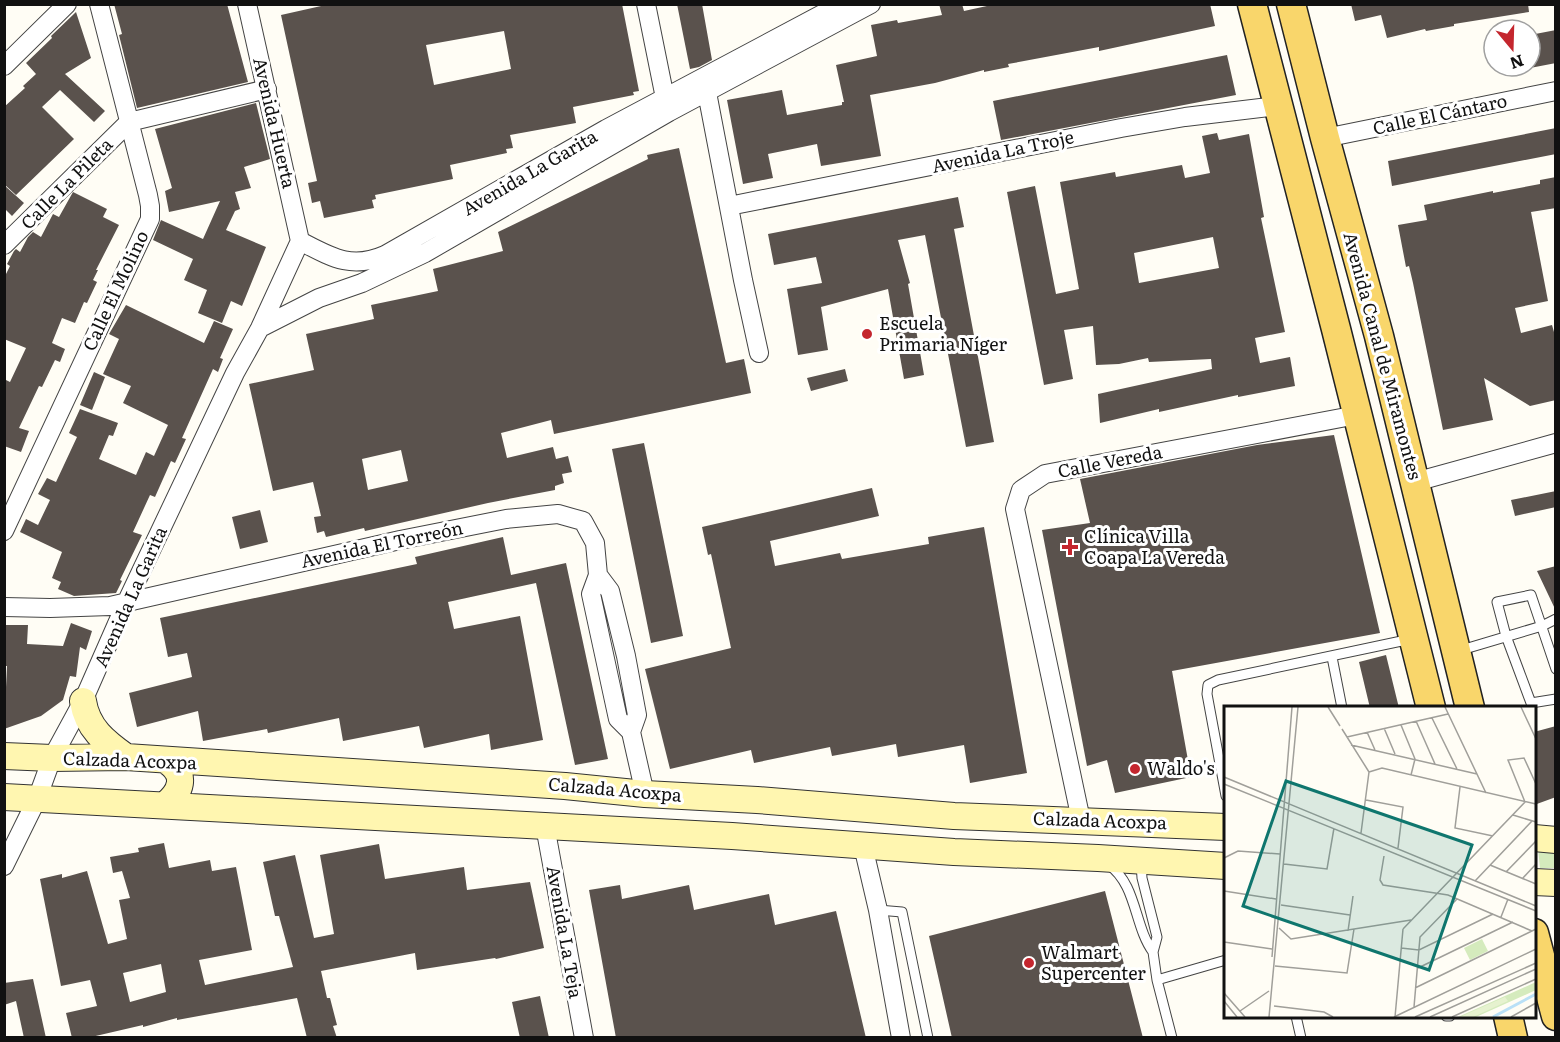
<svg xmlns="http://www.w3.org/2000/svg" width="1560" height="1042" font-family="Literata,serif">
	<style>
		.green { fill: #d5ebbd }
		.building { fill: #5a524d; fill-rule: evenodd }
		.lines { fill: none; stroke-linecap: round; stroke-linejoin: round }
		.service-casing { stroke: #444; stroke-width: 11 }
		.minor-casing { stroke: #444; stroke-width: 20 }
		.secondary-casing { stroke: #333; stroke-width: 28 }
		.primary-casing { stroke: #222; stroke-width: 31 }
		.service { stroke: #fff; stroke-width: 9 }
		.minor { stroke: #fff; stroke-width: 18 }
		.secondary { stroke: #fff6b0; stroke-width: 26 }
		.primary { stroke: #f9d66b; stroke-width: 28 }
		.poi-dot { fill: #c4262e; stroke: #fff; stroke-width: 2 }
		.labels { text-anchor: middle; stroke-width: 6; stroke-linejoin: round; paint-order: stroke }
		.street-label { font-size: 18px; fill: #111; stroke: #fff }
		.poi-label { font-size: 18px; fill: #111; stroke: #fff; text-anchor: start }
		.inset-river { fill: none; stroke: #b9e0f7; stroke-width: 3 }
		.inset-road { fill: none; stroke: #a09f9a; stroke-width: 1.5 }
		.view { fill: #0f766e; fill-opacity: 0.15; stroke: #0f766e; stroke-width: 3 }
		.inset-edge { fill: none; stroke: #111; stroke-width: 3 }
	</style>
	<rect width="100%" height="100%" fill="#fffdf5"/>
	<path class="green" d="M 1538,849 L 1555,850 L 1555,868 L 1540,868 Z"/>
	<path class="building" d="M 114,4 L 227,4 L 248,82 L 137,108 L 119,35 L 122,34 Z
		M 330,4 L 622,4 L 639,91 L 633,92 L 634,95 L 573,107 L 576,123 L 510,135 L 513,148 L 506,149 L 507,153 L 450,165 L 453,179 L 375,195 L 376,199 L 372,200 L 374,208 L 324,218 L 320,201 L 312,203 L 308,183 L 317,181 L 281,15 ZM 504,31 L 511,69 L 434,85 L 426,45 Z
		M 677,4 L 702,4 L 712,60 L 699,67 L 690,69 Z
		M 939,4 L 962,4 L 964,11 L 996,4 L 1210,4 L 1215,26 L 1099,51 L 1099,47 L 1008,64 L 1009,67 L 984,72 L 984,70 L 935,83 L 870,95 L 881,156 L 821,166 L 817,144 L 768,154 L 773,178 L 743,184 L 727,100 L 782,90 L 787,115 L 842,105 L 842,102 L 844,102 L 836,65 L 877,56 L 871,25 L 897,20 L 898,23 L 942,15 Z
		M 1351,4 L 1528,4 L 1529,12 L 1454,24 L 1454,26 L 1426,31 L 1425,29 L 1387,38 L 1381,15 L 1355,21 Z
		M 76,12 L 91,58 L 65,74 L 105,111 L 94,122 L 60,90 L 42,107 L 74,139 L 16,195 L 4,184 L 4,107 L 25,88 L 23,86 L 36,74 L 26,63 L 52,38 L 51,36 Z
		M 1556,30 L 1556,63 L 1530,68 L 1530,35 Z
		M 1227,55 L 1236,95 L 1001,140 L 993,101 Z
		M 256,103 L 270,159 L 244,167 L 251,188 L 235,192 L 240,209 L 235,211 L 226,230 L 266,247 L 242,306 L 231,301 L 222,323 L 198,313 L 207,290 L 184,280 L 193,259 L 153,240 L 161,220 L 203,239 L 220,201 L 169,212 L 165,191 L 172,188 L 155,129 Z
		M 1556,128 L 1556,154 L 1392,186 L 1388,161 Z
		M 1217,133 L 1219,140 L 1249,134 L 1264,217 L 1261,218 L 1285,332 L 1255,338 L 1260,363 L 1290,357 L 1295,386 L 1238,397 L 1238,395 L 1159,412 L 1159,409 L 1100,423 L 1098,394 L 1212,369 L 1211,359 L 1149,362 L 1148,358 L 1119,364 L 1096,365 L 1093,326 L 1064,330 L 1073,379 L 1044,385 L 1007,192 L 1035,186 L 1056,294 L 1079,289 L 1060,182 L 1115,172 L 1116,177 L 1182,165 L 1185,178 L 1210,173 L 1202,136 ZM 1213,237 L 1219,268 L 1139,283 L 1134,253 Z
		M 679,148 L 726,363 L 744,359 L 751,393 L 554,434 L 551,420 L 501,433 L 507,458 L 553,447 L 556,459 L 568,456 L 572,472 L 562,474 L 564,483 L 555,486 L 555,490 L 488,503 L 365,531 L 364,528 L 326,537 L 324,531 L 317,533 L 314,517 L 321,516 L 313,482 L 273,491 L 249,384 L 314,370 L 306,334 L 374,319 L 371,305 L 438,291 L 433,269 L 503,251 L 498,232 L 648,159 L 647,155 ZM 401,450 L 408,481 L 368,490 L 362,459 Z
		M 1556,177 L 1556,208 L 1531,212 L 1548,301 L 1515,308 L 1521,333 L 1552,325 L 1556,339 L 1556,400 L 1530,406 L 1484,378 L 1493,420 L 1443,430 L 1413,283 L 1409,266 L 1406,267 L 1398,225 L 1427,220 L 1424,205 L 1493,191 L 1493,193 L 1540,184 L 1540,180 Z
		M 4,185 L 24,203 L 12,216 L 4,208 Z
		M 73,192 L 107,209 L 103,217 L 119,225 L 96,270 L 98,270 L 93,280 L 97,282 L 87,303 L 84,302 L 75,323 L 62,318 L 52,343 L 65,349 L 60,362 L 55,360 L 42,387 L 39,386 L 19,428 L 29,431 L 21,452 L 4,446 L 4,379 L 10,382 L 26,348 L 4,339 L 4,278 L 10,266 L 7,264 L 14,251 L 16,249 L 20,252 L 28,237 L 33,232 L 41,237 L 53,214 L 59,217 Z
		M 958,197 L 964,227 L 954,229 L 994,442 L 966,447 L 925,235 L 898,240 L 910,283 L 908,284 L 924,375 L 904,379 L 888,289 L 821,307 L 828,350 L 798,355 L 787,289 L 822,283 L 816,257 L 774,265 L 768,234 Z
		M 126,305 L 204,343 L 214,321 L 233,329 L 220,358 L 223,359 L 218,372 L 213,369 L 182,438 L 186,439 L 175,463 L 171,461 L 155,497 L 150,495 L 133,532 L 142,535 L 120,580 L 122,581 L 116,593 L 74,596 L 58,589 L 61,582 L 52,578 L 62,552 L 20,532 L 26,519 L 38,525 L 50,500 L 38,494 L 47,478 L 56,482 L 77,437 L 69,433 L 80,409 L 118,423 L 113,436 L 109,435 L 99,459 L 136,475 L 146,452 L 154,456 L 168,425 L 123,403 L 131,386 L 103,374 L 119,339 L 109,334 Z
		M 845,369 L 848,381 L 811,391 L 807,378 Z
		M 94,372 L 105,377 L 92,410 L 80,405 Z
		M 1334,435 L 1380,633 L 1172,671 L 1191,777 L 1115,793 L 1107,760 L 1087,766 L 1042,530 L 1090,523 L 1080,479 L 1257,445 Z
		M 644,443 L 683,636 L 651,643 L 612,449 Z
		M 872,488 L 879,516 L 770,541 L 775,566 L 840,553 L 842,559 L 929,544 L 928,537 L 984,527 L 1027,773 L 970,783 L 964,745 L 898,757 L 896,744 L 832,756 L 830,747 L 754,763 L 751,750 L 670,769 L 645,669 L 731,648 L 711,554 L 708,555 L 702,527 Z
		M 1556,491 L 1556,507 L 1515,516 L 1511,500 Z
		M 260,510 L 268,542 L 240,549 L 232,517 Z
		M 503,537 L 511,575 L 566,563 L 608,759 L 575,765 L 536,583 L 448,602 L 454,629 L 520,616 L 543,740 L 491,750 L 489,734 L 424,748 L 419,726 L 343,741 L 339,718 L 268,733 L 267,729 L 203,741 L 198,711 L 137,727 L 129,693 L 192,677 L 187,653 L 168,657 L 160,618 L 417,564 L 415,557 Z
		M 1556,566 L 1556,611 L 1537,571 Z
		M 71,623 L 92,631 L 86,650 L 80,647 L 76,677 L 70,676 L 63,700 L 41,716 L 4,729 L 7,666 L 4,666 L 4,625 L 28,625 L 27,644 L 63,646 Z
		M 1386,655 L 1399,708 L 1370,708 L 1359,662 Z
		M 1556,726 L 1556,797 L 1534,805 L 1534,732 Z
		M 164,843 L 169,868 L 210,860 L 212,871 L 236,867 L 252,950 L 199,960 L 205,985 L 293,967 L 279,916 L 275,916 L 263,862 L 295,855 L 314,938 L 334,934 L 320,855 L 379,844 L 385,879 L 464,867 L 467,890 L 530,882 L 544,948 L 496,959 L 495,958 L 417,970 L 415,953 L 321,971 L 327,998 L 330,998 L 337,1025 L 333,1026 L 337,1038 L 307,1038 L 297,998 L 177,1020 L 177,1018 L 143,1027 L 143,1025 L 87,1038 L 72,1038 L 66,1013 L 97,1006 L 90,980 L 61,986 L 40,879 L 62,874 L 62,878 L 87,871 L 108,944 L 127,939 L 119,900 L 130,898 L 122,871 L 113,873 L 110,857 L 139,852 L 138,848 ZM 161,964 L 166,992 L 130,1002 L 123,973 Z
		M 620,885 L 622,899 L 689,885 L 694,910 L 769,894 L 775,925 L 836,911 L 866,1038 L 616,1038 L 589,890 Z
		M 1105,891 L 1143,1038 L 952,1038 L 929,936 Z
		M 33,979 L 46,1038 L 24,1038 L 16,1001 L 4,1005 L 4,983 Z
		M 540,996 L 549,1038 L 520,1038 L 512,1002 Z"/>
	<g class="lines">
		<defs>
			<path id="service" d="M 1458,651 L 1542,626 L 1556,619
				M 1332,657 L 1342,708
				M 1556,669 L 1531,595 L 1497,602 L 1506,636 L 1531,703 L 1556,699
				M 1226,796 L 1207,694 L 1208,685 L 1218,680 L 1411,639
				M 1141,863 L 1142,878 L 1157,937 L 1153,952 L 1157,980 L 1172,1038
				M 1109,865 C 1137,885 1134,926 1153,952
				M 878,910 L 902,912 L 928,1038
				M 1157,980 L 1226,960
				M 1296,1016 L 1301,1038
				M 1446,1016 L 1450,1016"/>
			<path id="minor" d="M 247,4 L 300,241
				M 646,4 L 667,108
				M 4,66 L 67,4
				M 705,82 L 743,280 L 759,353
				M 1325,138 L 1556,91
				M 729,206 L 1121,128 L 1185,117 L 1277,106
				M 300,241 C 331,257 351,270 385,255 L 606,129 L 841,4
				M 4,245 L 129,122 L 267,89
				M 260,328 L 319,298 L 362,283 L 425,253 L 669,112 L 871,4
				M 1415,482 L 1556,443
				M 4,531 L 150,219 L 150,206 L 148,195 L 99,4
				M 598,575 L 610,591 L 626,656 L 637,715 L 631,732
				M 4,607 L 50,608 L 110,606 L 400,540 L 506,519 L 558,514 L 583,521 L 595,543 L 598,575 L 591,594 L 618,719 L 631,732 L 645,794
				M 1081,820 L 1015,509 L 1021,490 L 1045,474 L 1357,415
				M 545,826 L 584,1038
				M 863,846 L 878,910 L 901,1038
				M 4,866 L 37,799 L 52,758 L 83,701 L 127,601 L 235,373 L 260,328 L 300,241"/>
			<path id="secondary" d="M 83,701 C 87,728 105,742 126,757
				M 4,756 L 52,758 L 126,757 L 565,786 L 645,794 L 757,800 L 954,816 L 1226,827
				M 4,797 L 732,836 L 954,852 L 1098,858 L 1226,866
				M 165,805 C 181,792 188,775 167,761
				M 1534,838 L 1556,840
				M 1534,882 L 1556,883"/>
			<path id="primary" d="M 1252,4 L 1336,329 L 1431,708
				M 1291,4 L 1325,138 L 1379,336 L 1470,708
				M 1534,933 L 1556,1016
				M 1508,1016 L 1513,1038"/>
		</defs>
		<use href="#service" class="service-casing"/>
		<use href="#minor" class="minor-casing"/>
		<use href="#secondary" class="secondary-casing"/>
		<use href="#primary" class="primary-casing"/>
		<use href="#service" class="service"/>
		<use href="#minor" class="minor"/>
		<use href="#secondary" class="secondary"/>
		<use href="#primary" class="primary"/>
	</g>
	<g class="poi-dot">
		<circle cx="867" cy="334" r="6"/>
		<path d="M1067 538h6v6h6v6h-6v6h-6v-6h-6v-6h6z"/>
		<circle cx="1135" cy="769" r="6"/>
		<circle cx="1029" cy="963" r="6"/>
	</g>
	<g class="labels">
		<g class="street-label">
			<text transform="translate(1440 115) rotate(-12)" y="6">Calle El Cántaro</text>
			<text transform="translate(274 123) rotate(77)" y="6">Avenida Huerta</text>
			<text transform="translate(1003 152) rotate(-12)" y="6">Avenida La Troje</text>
			<text transform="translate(530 173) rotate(-30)" y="6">Avenida La Garita</text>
			<text transform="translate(67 184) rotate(-45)" y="6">Calle La Pileta</text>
			<text transform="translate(116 291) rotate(-65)" y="6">Calle El Molino</text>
			<text transform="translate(1382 356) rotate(75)" y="6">Avenida Canal de Miramontes</text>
			<text transform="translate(1110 462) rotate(-11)" y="6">Calle Vereda</text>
			<text transform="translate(382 545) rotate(-12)" y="6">Avenida El Torreón</text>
			<text transform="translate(131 597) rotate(-66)" y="6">Avenida La Garita</text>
			<text transform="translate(130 761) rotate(2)" y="6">Calzada Acoxpa</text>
			<text transform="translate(615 790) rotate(5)" y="6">Calzada Acoxpa</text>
			<text transform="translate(1100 821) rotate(2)" y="6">Calzada Acoxpa</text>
			<text transform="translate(564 932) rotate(80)" y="6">Avenida La Teja</text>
		</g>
		<g class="poi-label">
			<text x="879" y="330">Escuela<tspan x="879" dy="21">Primaria Níger</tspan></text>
			<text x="1084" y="543">Clínica Villa<tspan x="1084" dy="21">Coapa La Vereda</tspan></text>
			<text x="1147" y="775">Waldo's</text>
			<text x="1041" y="959">Walmart<tspan x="1041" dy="21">Supercenter</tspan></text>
		</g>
	</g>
	<g transform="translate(1224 706)">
		<rect width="312" height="312" fill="#fffdf5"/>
		<path d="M 258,233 L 264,245 L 246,254 L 240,242 ZM 312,276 L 312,284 L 252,311 L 234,311 Z" fill="#d5ebbd"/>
		<path d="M 281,291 L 284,295 L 249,311 L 236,311 Z" fill="#e6f2cf"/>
		<path class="inset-river" d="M 269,311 L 312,288"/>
		<path class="inset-road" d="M 104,1 L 116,20M 221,1 L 262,87M 297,1 L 312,33M 208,12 L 233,63M 192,15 L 211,58M 177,19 L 191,53 L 187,69M 160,22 L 171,48M 118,23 L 145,66M 143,26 L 151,44M 123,31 L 224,8M 127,39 L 253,68M 145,66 L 158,62 L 312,98M 0,71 L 312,200M 0,78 L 312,205M 236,81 L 231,122 L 269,130M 142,94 L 179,101 L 174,142M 289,109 L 312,116M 137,127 L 145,66M 160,150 L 156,174 L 159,179 L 224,189 L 308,225M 0,152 L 14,145 L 56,148M 60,158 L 103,163 L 110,122M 266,159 L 312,178M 282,166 L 312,135M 298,173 L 312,158M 251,175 L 308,115M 0,185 L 52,193M 57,199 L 126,209M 277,211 L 284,193M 55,222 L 67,233 L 187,214M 179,223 L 301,96 L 284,54 L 300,52 L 312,78M 124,225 L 129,190M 0,236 L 48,243M 177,242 L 195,244 L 269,208M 48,251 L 68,1M 51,260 L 123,267 L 130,223M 194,262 L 289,216M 191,282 L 312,223M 0,287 L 21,311M 0,295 L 13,311M 50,300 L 100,306 L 109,311M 190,301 L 196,231 L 233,193M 16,305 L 45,285M 45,311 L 74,1M 170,311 L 312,243M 171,311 L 179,223M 191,311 L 312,257M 206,311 L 312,263M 228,311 L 312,273M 287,311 L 312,297"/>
		<path class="view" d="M 62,75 L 248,139 L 205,264 L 19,200 Z"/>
		<rect width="312" height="312" class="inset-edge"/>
	</g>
	<rect width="1560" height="1042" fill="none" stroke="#111111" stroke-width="12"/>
	<g transform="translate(1512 48) rotate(161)"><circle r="28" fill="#ffffff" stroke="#a0a0a0" stroke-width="1.5"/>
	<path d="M0-4.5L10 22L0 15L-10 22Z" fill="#c4262e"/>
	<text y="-9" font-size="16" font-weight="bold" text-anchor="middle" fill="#111111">N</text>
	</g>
</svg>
